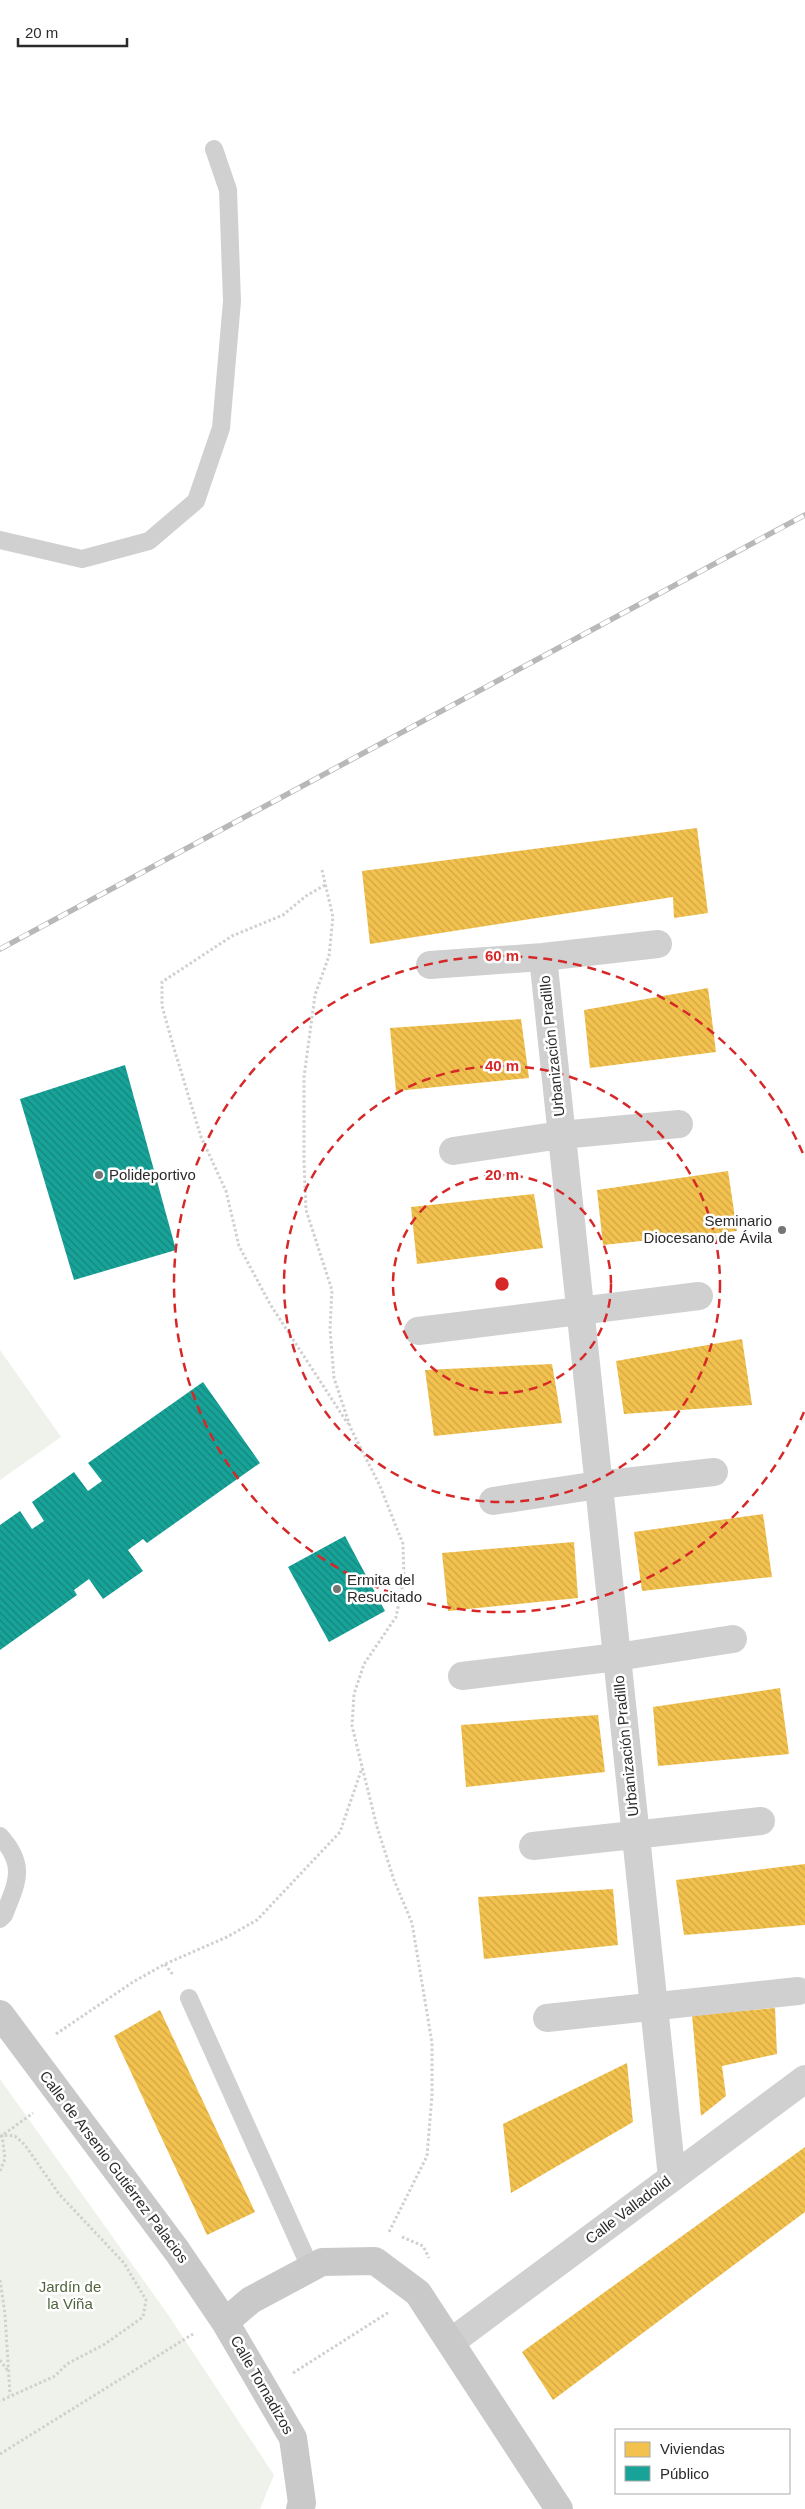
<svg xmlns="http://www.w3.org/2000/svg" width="805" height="2509" font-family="Helvetica,sans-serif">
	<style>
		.green { fill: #eff2eb }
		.homes { fill: url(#homes-back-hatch) }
		.public { fill: url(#public-back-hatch) }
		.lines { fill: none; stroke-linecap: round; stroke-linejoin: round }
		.path { stroke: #d0d0d0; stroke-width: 3; stroke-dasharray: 2.5 2.5; stroke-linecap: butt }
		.lane { stroke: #d0d0d0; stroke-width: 18 }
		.street { stroke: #d0d0d0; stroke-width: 28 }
		.secondary { stroke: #c9c9c9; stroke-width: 28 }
		.rail-casing { stroke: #b8b8b8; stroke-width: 5.5 }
		.rail { stroke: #fff; stroke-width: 4; stroke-dasharray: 11; stroke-linecap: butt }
		.ring { fill: none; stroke: #d62828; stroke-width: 2.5; stroke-dasharray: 9 6 }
		.poi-dot { fill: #757575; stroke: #fff; stroke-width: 2 }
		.labels { text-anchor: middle; stroke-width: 5; stroke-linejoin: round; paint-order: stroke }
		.street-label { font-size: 15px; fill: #2b2b2b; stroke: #fff }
		.poi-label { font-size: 15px; fill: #2b2b2b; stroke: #fff; text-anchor: start }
		.park-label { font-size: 15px; fill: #50633d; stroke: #fff }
		.centre { fill: #d62828; stroke: #fff; stroke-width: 2.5 }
		.ring-label { font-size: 15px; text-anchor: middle; font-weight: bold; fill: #d62828; stroke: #fff; stroke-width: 5; stroke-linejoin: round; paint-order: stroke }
	</style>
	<defs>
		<pattern id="homes-back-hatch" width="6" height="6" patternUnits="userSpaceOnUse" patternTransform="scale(1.25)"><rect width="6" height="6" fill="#f2c14e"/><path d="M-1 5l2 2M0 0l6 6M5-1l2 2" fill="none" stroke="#d0a644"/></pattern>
		<pattern id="public-back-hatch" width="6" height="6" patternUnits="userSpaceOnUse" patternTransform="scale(1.25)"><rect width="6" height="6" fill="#17a398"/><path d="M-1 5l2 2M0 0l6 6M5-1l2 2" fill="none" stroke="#15857c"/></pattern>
	</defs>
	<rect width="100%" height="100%" fill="#fff"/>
	<path class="green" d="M 0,1350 L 61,1437 L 0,1480 Z
		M 0,2079 L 169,2316 L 274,2475 L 260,2509 L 0,2509 Z"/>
	<path class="homes" d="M 697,828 L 708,913 L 674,918 L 673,897 L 370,944 L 362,871 Z
		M 708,988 L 716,1052 L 590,1068 L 584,1010 Z
		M 521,1019 L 529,1078 L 396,1091 L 390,1028 Z
		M 728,1171 L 737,1231 L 603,1245 L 597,1190 Z
		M 534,1194 L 543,1248 L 417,1264 L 411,1207 Z
		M 742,1339 L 752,1405 L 624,1414 L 616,1361 Z
		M 552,1364 L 562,1423 L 434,1436 L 425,1370 Z
		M 763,1514 L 772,1577 L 642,1591 L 634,1532 Z
		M 574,1542 L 578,1598 L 448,1611 L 442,1553 Z
		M 780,1688 L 789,1754 L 658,1766 L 653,1707 Z
		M 598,1715 L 605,1772 L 466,1787 L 461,1725 Z
		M 805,1864 L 805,1925 L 684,1935 L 676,1880 Z
		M 613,1889 L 618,1945 L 484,1959 L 478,1897 Z
		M 775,2008 L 777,2054 L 722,2066 L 726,2096 L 701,2116 L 692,2015 Z
		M 160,2010 L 255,2212 L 207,2235 L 114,2036 Z
		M 627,2063 L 633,2122 L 511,2193 L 503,2124 Z
		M 805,2147 L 805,2212 L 553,2400 L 522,2352 Z"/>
	<path class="public" d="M 125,1065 L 176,1250 L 74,1280 L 20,1099 Z
		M 203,1382 L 260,1463 L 147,1543 L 143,1539 L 128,1550 L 143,1571 L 103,1599 L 89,1579 L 74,1590 L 77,1595 L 0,1650 L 0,1525 L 20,1511 L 32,1529 L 44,1521 L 32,1502 L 74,1472 L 88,1491 L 102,1481 L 88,1463 Z
		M 345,1536 L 385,1611 L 329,1642 L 288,1567 Z"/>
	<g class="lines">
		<path class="path" d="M 322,870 L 333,917 L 329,956 L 315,995 L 304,1077 L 304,1161 L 306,1210 L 332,1290 L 330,1329 L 334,1378 L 351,1429 L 380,1486 L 403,1544 L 404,1579 L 396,1617 L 364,1664 L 354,1694 L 352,1726 L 377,1827 L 394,1880 L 412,1923 L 432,2043 L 432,2095 L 427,2156 L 389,2232
			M 325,885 L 306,896 L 283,915 L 232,936 L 162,982 L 162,1006 L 173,1045 L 201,1137 L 226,1191 L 239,1246 L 270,1304 L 348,1424
			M 165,1964 L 173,1975
			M 56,2034 L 133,1982 L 165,1964 L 227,1937 L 257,1920 L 340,1832 L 362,1768
			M 0,2137 L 33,2113
			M 0,2171 L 5,2159 L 2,2135 L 15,2136 L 25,2145 L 59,2194 L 124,2263 L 146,2300 L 143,2317 L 105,2344 L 67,2364 L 55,2376 L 0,2401
			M 402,2237 L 423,2246 L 429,2258
			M 0,2280 L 5,2314 L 10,2395
			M 0,2360 L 7,2370
			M 293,2373 L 389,2312
			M 0,2454 L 193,2334"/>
		<path class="lane" d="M 0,540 L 82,559 L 149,541 L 196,501 L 221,428 L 232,301 L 228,190 L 214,149
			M 0,1836 C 27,1866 17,1882 4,1915 L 0,1919
			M 189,1998 L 310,2267"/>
		<path class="street" d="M 543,957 L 672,2177
			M 430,965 L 543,957 L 658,944
			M 453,1151 L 561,1135 L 679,1124
			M 418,1331 L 699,1296
			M 493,1501 L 598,1485 L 714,1472
			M 462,1676 L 617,1657 L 733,1639
			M 533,1846 L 761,1821
			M 547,2018 L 798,1991
			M 451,2342 L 805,2079"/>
		<path class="secondary" d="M 0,2014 L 177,2251 L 225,2322 L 293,2438 L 302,2503 L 300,2509
			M 225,2322 L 251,2300 L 322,2262 L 375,2261 L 418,2293 L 559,2509"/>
		<defs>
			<path id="rail" d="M 0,949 L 805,515"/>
		</defs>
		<use href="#rail" class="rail-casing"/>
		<use href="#rail" class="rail"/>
	</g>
	<g class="ring">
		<circle cx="502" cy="1284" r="109"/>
		<circle cx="502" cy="1284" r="218"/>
		<path d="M804 1412A328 328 0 1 1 804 1156"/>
	</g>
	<g class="poi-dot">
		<circle cx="99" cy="1175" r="5"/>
		<circle cx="782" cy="1230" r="5"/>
		<circle cx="337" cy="1589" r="5"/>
	</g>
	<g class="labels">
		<g class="street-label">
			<text transform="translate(552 1046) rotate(-96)" y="5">Urbanización Pradillo</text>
			<text transform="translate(626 1746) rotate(-96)" y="5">Urbanización Pradillo</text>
			<text transform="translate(114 2167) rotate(53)" y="5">Calle de Arsenio Gutiérrez Palacios</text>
			<text transform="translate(628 2210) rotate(-37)" y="5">Calle Valladolid</text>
			<text transform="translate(262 2385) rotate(60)" y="5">Calle Tornadizos</text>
		</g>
		<g class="poi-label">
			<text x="109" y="1180">Polideportivo</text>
			<text x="772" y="1226" text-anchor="end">Seminario<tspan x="772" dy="17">Diocesano de Ávila</tspan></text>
			<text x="347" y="1585">Ermita del<tspan x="347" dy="17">Resucitado</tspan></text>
		</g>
		<g class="park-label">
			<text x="70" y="2292">Jardín de<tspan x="70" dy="17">la Viña</tspan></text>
		</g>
	</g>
	<circle cx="502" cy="1284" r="8" class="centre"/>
	<g class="ring-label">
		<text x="502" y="961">60 m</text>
		<text x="502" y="1071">40 m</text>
		<text x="502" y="1180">20 m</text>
	</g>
	<rect x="615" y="2429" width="175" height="65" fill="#ffffff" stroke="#aaaaaa"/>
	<rect x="625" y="2442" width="25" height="15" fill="#f2c14e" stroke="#aaaaaa"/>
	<text x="660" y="2454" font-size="15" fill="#2b2b2b">Viviendas</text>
	<rect x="625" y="2466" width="25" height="15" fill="#17a398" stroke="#aaaaaa"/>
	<text x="660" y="2479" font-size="15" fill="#2b2b2b">Público</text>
	<path d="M18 38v8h109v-8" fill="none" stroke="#2b2b2b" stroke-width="2.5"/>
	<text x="25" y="38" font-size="15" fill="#2b2b2b" stroke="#ffffff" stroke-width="4" paint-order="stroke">20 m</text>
</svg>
